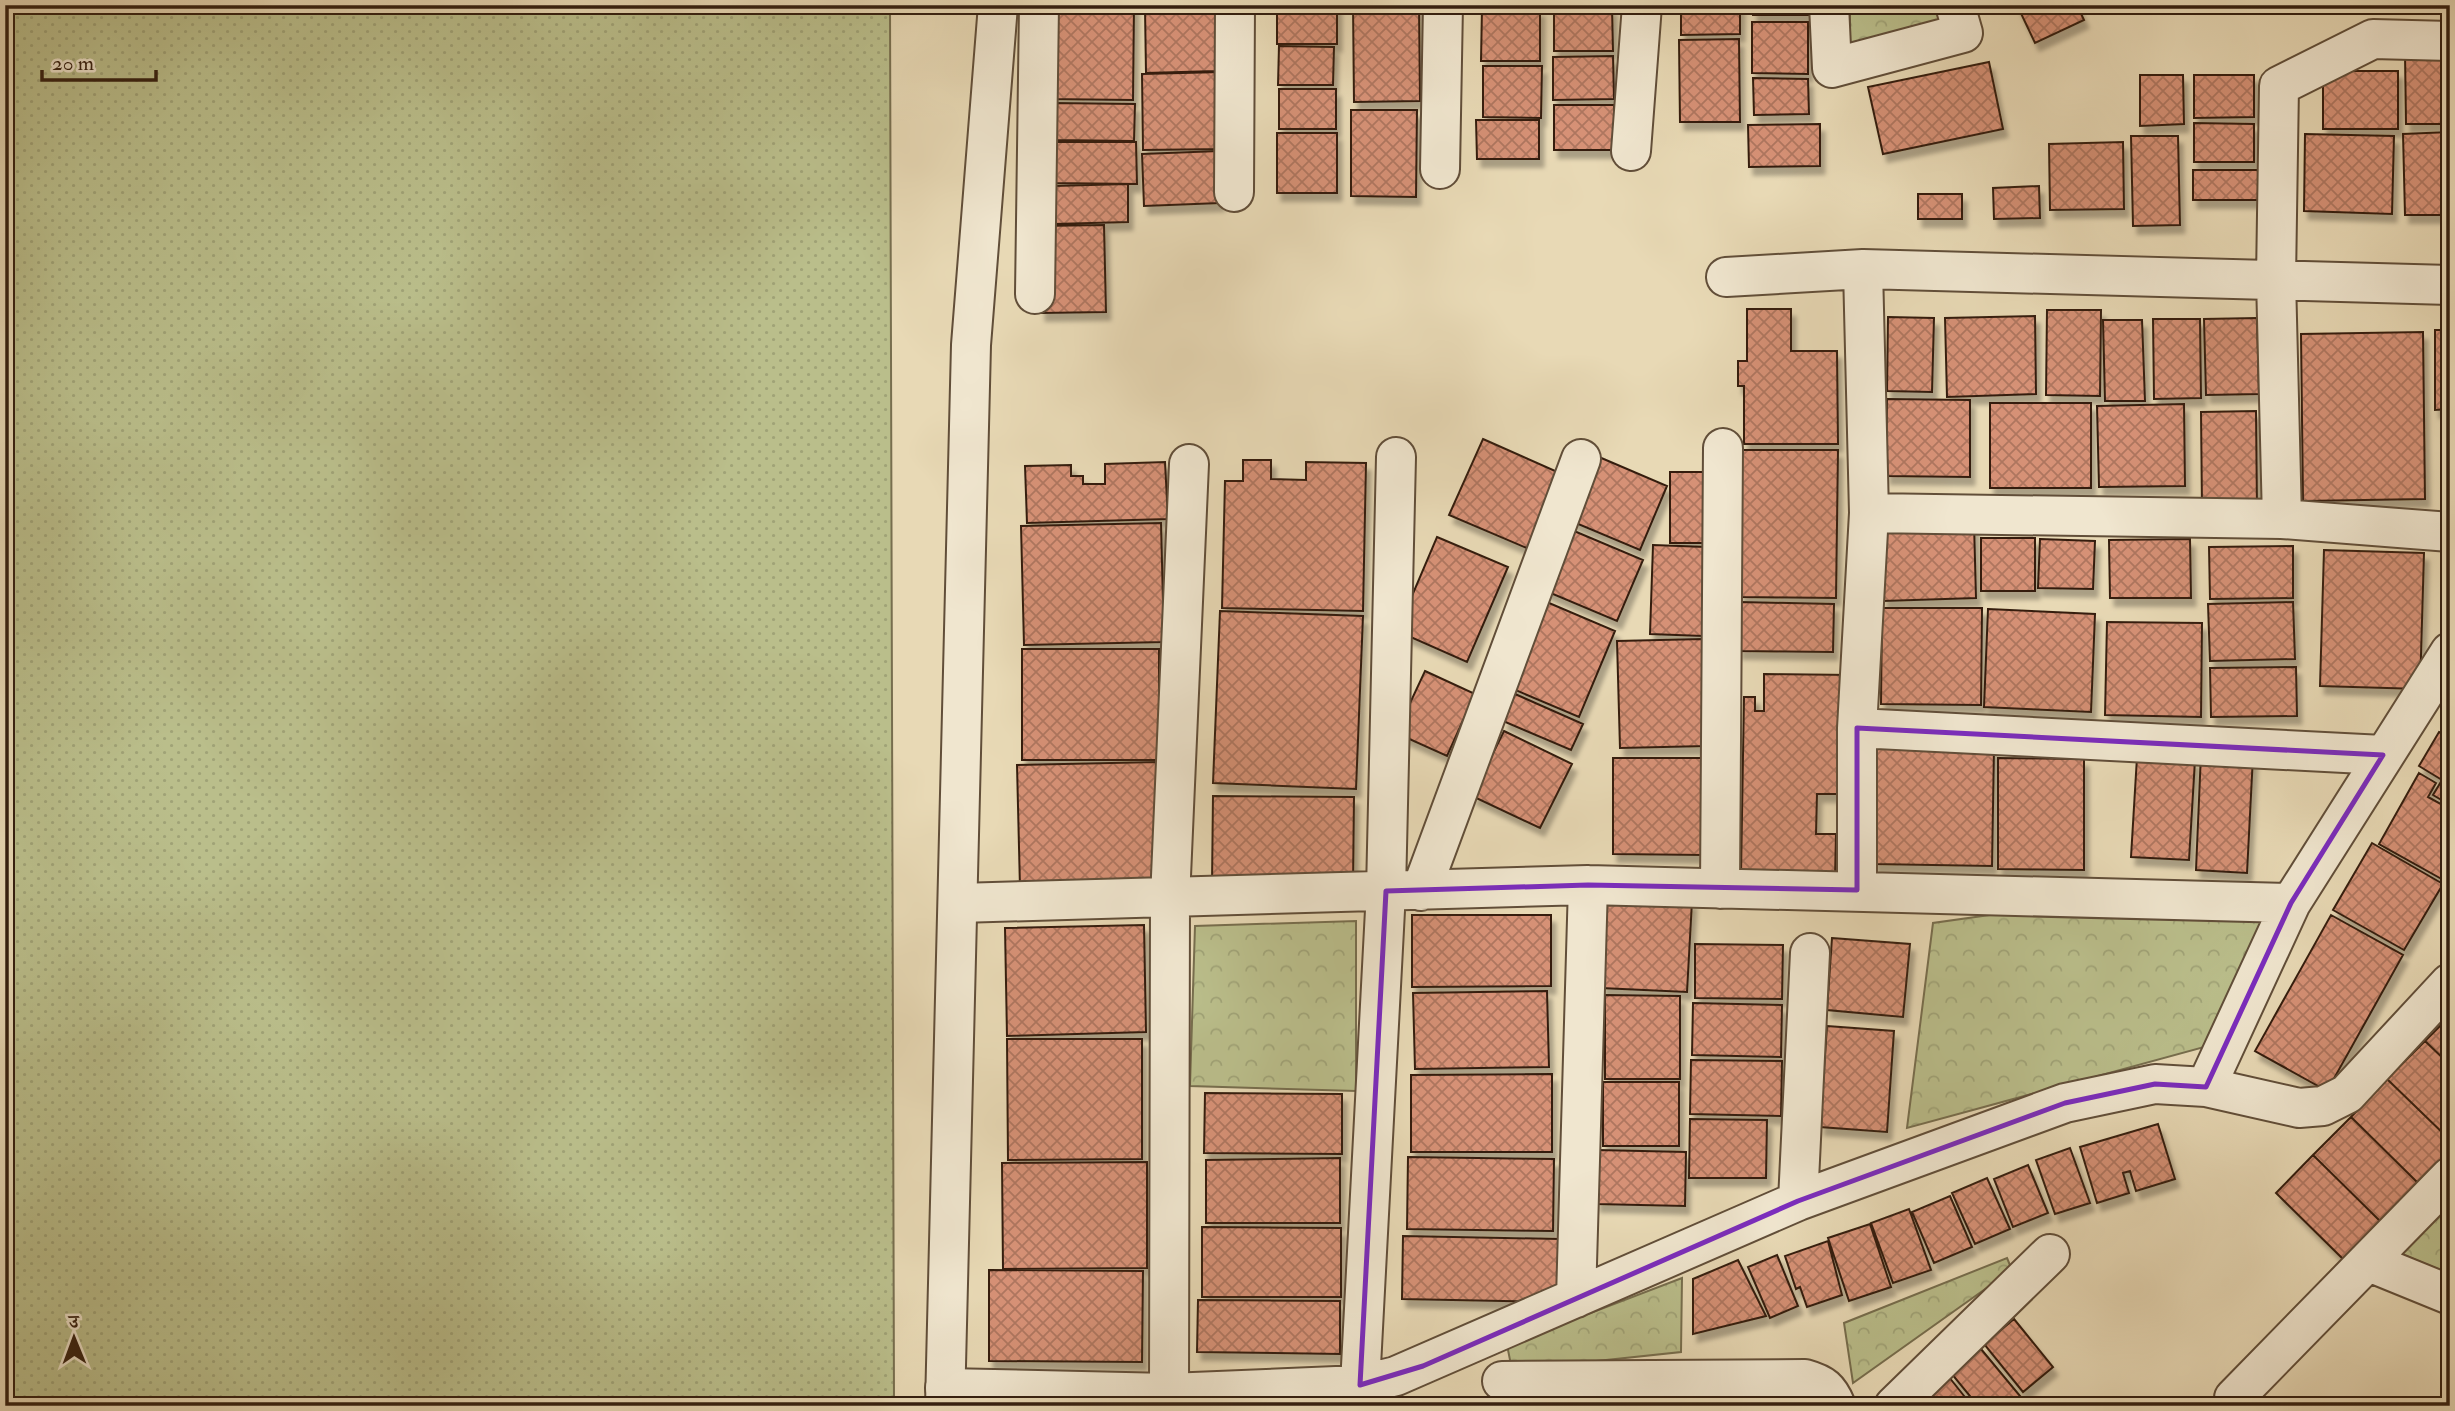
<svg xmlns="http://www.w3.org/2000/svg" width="2455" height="1411" font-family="'IM FELL Double Pica','Noto Serif Devanagari',serif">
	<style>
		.grass { fill: url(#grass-dots); stroke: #776e4e; stroke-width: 2 }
		.park { fill: url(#park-crowns); stroke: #776e4e; stroke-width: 2 }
		.building { fill: url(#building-cross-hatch); stroke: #341f10; stroke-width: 2; filter: url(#shadow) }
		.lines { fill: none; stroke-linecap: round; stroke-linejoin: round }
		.minor-casing { stroke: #614e39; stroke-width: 42 }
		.tertiary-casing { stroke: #614e39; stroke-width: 42 }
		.minor { stroke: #f0e6cf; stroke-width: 38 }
		.tertiary { stroke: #f0e6cf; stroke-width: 38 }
		.marked { fill: none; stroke: #7b2cbf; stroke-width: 5; stroke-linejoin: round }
	</style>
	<defs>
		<pattern id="grass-dots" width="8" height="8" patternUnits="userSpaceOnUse" patternTransform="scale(1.75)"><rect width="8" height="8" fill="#babe8b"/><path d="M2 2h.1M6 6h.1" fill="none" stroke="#a0a377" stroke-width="1.8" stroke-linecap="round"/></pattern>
		<pattern id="park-crowns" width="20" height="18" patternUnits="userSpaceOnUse" patternTransform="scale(1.75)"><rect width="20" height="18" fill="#babe8b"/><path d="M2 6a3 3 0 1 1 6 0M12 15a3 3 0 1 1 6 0" fill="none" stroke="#a0a377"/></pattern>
		<pattern id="building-cross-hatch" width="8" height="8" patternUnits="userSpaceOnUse" patternTransform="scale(1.75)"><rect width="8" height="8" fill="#d69176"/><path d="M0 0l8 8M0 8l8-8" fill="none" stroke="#ae765f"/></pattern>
		<filter id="shadow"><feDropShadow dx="4.5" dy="8" stdDeviation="2" flood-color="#0004"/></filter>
	</defs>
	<rect width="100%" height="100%" fill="#e8d9b5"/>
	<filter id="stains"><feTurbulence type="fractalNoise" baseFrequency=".00286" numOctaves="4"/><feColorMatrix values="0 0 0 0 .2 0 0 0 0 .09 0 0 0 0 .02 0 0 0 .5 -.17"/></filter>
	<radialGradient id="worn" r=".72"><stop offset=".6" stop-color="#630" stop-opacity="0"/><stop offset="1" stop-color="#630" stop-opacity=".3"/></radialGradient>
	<path class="grass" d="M 5,5 L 890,5 L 894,1406 L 5,1406 Z"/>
	<path class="park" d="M 1850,5 L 1942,5 L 1948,25 L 1850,50 Z
		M 2011,912 L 2262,920 L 2208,1046 L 1907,1128 L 1933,923 Z
		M 1356,921 L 1356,1091 L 1190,1086 L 1195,926 Z
		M 2450,1197 L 2450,1274 L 2399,1253 Z
		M 2007,1258 L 2012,1270 L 1853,1383 L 1844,1323 Z
		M 1682,1278 L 1681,1352 L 1512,1370 L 1507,1345 Z"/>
	<path class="building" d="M 1048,5 L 1134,5 L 1133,100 L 1047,99 Z
		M 1277,5 L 1337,5 L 1337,44 L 1277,44 Z
		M 1353,5 L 1419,5 L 1420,101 L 1354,102 Z
		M 1681,5 L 1740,5 L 1740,34 L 1681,35 Z
		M 1753,5 L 1813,5 L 1813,15 L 1753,15 Z
		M 2017,5 L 2077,5 L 2084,20 L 2035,43 Z
		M 1554,7 L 1612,7 L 1613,51 L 1554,51 Z
		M 1216,8 L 1217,71 L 1146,73 L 1145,9 Z
		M 1482,8 L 1540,9 L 1540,61 L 1481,61 Z
		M 1752,22 L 1808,22 L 1808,74 L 1752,73 Z
		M 1739,39 L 1740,122 L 1680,122 L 1679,40 Z
		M 1279,46 L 1334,47 L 1333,85 L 1278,85 Z
		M 2450,53 L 2450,124 L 2406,124 L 2405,54 Z
		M 1613,56 L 1614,99 L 1553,100 L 1553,57 Z
		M 1989,62 L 2003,129 L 1883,154 L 1868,87 Z
		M 1483,66 L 1542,66 L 1541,118 L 1483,117 Z
		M 2323,71 L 2398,71 L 2398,129 L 2323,129 Z
		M 1222,72 L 1224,149 L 1143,150 L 1142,74 Z
		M 2140,75 L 2183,75 L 2184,124 L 2140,126 Z
		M 2194,75 L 2254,75 L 2254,117 L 2194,118 Z
		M 1753,78 L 1808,79 L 1809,114 L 1754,115 Z
		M 1279,89 L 1336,89 L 1336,129 L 1279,129 Z
		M 1053,103 L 1135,104 L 1134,141 L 1053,140 Z
		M 1554,105 L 1614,105 L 1614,150 L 1554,150 Z
		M 1351,110 L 1417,110 L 1416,197 L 1351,196 Z
		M 1476,120 L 1539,120 L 1539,159 L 1477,159 Z
		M 2194,123 L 2254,124 L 2254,162 L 2194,162 Z
		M 1820,124 L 1820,166 L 1749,167 L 1748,125 Z
		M 2450,132 L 2450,215 L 2405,215 L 2403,134 Z
		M 1277,133 L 1337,133 L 1337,193 L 1277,193 Z
		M 2305,134 L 2394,136 L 2392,214 L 2304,211 Z
		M 2131,136 L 2178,136 L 2180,225 L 2133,226 Z
		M 1051,142 L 1136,142 L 1137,184 L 1051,183 Z
		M 2123,142 L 2124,209 L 2050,210 L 2049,144 Z
		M 1219,151 L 1220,203 L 1144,206 L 1142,154 Z
		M 2193,170 L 2258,170 L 2258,200 L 2193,200 Z
		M 1128,184 L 1128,222 L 1054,224 L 1053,186 Z
		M 2039,186 L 2040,218 L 1994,219 L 1993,188 Z
		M 1918,194 L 1962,194 L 1962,219 L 1918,219 Z
		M 1104,225 L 1106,312 L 1041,313 L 1039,226 Z
		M 1747,309 L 1791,309 L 1791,351 L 1837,351 L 1838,444 L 1744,444 L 1744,386 L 1738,386 L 1738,361 L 1747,361 Z
		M 2047,310 L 2101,310 L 2100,396 L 2046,395 Z
		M 2035,316 L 2036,394 L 1947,397 L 1945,318 Z
		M 1888,317 L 1934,318 L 1932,392 L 1887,391 Z
		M 2257,318 L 2259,394 L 2206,395 L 2204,319 Z
		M 2153,319 L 2200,319 L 2201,398 L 2154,399 Z
		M 2103,320 L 2142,320 L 2145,401 L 2105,401 Z
		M 2435,330 L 2450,330 L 2450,409 L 2435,410 Z
		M 2423,332 L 2425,499 L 2303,501 L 2301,334 Z
		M 1887,399 L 1970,400 L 1970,477 L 1886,476 Z
		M 1990,403 L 2091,403 L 2091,488 L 1990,488 Z
		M 2184,404 L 2185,486 L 2099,487 L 2097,406 Z
		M 2256,411 L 2257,507 L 2202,508 L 2201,412 Z
		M 2441,418 L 2450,418 L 2450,501 L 2442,501 Z
		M 1483,439 L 1562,474 L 1529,549 L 1449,515 Z
		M 1742,450 L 1838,450 L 1836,598 L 1740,597 Z
		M 1599,457 L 1667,486 L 1640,550 L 1571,521 Z
		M 1243,460 L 1271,460 L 1271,479 L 1306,480 L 1306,462 L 1366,463 L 1363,611 L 1222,608 L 1225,481 L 1243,481 Z
		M 1165,462 L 1168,519 L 1027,523 L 1025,466 L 1071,465 L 1071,476 L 1083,476 L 1083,484 L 1105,484 L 1105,464 Z
		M 1670,472 L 1707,472 L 1707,543 L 1670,543 Z
		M 1161,523 L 1164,642 L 1024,645 L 1021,526 Z
		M 1974,523 L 1976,598 L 1883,601 L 1881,526 Z
		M 1567,528 L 1643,560 L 1617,621 L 1541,589 Z
		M 1437,537 L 1508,567 L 1467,662 L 1397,631 Z
		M 1981,538 L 2035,538 L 2035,591 L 1981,591 Z
		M 2040,539 L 2095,541 L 2093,589 L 2038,588 Z
		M 2190,539 L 2191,598 L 2110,598 L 2109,540 Z
		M 1653,545 L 1706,547 L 1703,636 L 1650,634 Z
		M 2293,546 L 2293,598 L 2210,599 L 2209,547 Z
		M 2324,550 L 2424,553 L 2420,689 L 2320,686 Z
		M 1542,600 L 1615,631 L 1579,717 L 1506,686 Z
		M 1739,602 L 1834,604 L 1833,652 L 1738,651 Z
		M 2293,602 L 2295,659 L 2210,661 L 2208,604 Z
		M 1882,608 L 1982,608 L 1981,705 L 1881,704 Z
		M 1988,609 L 2095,614 L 2091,712 L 1984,707 Z
		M 1220,611 L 1363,616 L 1356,789 L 1213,783 Z
		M 2107,622 L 2202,623 L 2201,717 L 2105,715 Z
		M 1703,639 L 1706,746 L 1620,748 L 1617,641 Z
		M 1022,649 L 1159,649 L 1159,760 L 1022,760 Z
		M 2296,667 L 2297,716 L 2211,717 L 2210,668 Z
		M 1425,671 L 1475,694 L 1447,756 L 1396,733 Z
		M 1764,674 L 1853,675 L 1851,794 L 1817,794 L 1816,834 L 1836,834 L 1835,877 L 1741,875 L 1744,697 L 1755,697 L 1755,711 L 1764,711 Z
		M 1515,694 L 1583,724 L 1571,750 L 1503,721 Z
		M 1504,731 L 1572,764 L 1540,828 L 1472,796 Z
		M 2439,732 L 2450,738 L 2450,805 L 2433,795 L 2442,780 L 2419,766 Z
		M 1875,745 L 1994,748 L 1992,866 L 1873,864 Z
		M 2201,753 L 2253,756 L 2247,873 L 2196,870 Z
		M 2137,757 L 2195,760 L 2189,860 L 2131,857 Z
		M 1613,758 L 1704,758 L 1704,855 L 1613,854 Z
		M 1998,758 L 2084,759 L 2084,870 L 1998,869 Z
		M 1158,762 L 1161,885 L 1020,888 L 1017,765 Z
		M 2419,773 L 2436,783 L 2428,797 L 2450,809 L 2450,877 L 2447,882 L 2379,844 Z
		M 1213,796 L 1354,797 L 1353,885 L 1212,884 Z
		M 2372,843 L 2443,884 L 2404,950 L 2333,910 Z
		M 1606,897 L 1692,901 L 1687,992 L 1601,988 Z
		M 1412,915 L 1551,915 L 1551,986 L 1412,987 Z
		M 2331,915 L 2403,955 L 2327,1091 L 2255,1051 Z
		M 1144,925 L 1146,1032 L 1007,1036 L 1005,928 Z
		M 1832,938 L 1910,944 L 1903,1017 L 1827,1010 Z
		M 1695,944 L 1783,945 L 1782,999 L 1695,998 Z
		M 1547,991 L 1549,1067 L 1415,1069 L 1413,993 Z
		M 1605,995 L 1680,996 L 1680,1079 L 1605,1079 Z
		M 1693,1003 L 1782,1005 L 1781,1057 L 1692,1055 Z
		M 2450,1016 L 2450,1065 L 2425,1041 Z
		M 1827,1026 L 1894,1031 L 1887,1132 L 1820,1127 Z
		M 1007,1039 L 1142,1039 L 1142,1159 L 1008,1160 Z
		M 2425,1041 L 2450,1065 L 2450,1140 L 2387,1079 Z
		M 1691,1060 L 1782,1061 L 1781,1116 L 1690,1114 Z
		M 1552,1074 L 1552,1152 L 1411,1152 L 1411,1075 Z
		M 2387,1079 L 2450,1140 L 2450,1150 L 2418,1183 L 2351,1117 Z
		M 1603,1082 L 1679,1082 L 1679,1146 L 1603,1146 Z
		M 1205,1093 L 1342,1094 L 1342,1154 L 1204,1153 Z
		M 2351,1117 L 2418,1183 L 2380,1221 L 2313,1155 Z
		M 1690,1119 L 1767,1120 L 1766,1178 L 1689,1178 Z
		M 2158,1124 L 2175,1179 L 2136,1191 L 2130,1171 L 2123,1173 L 2129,1193 L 2097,1203 L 2080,1147 Z
		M 2070,1148 L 2090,1203 L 2055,1214 L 2036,1160 Z
		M 1597,1150 L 1686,1152 L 1685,1206 L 1596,1204 Z
		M 2313,1155 L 2380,1221 L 2343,1259 L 2276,1193 Z
		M 1408,1157 L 1554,1159 L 1553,1231 L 1407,1229 Z
		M 1340,1158 L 1340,1223 L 1206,1223 L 1206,1160 Z
		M 1147,1162 L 1147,1268 L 1003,1269 L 1002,1163 Z
		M 2028,1165 L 2048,1213 L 2013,1227 L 1994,1179 Z
		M 1987,1178 L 2010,1229 L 1975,1244 L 1952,1193 Z
		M 1950,1196 L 1972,1247 L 1934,1263 L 1912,1212 Z
		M 1909,1209 L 1931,1270 L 1893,1283 L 1871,1223 Z
		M 1870,1224 L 1891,1287 L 1849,1301 L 1828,1238 Z
		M 1202,1227 L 1341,1228 L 1341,1297 L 1202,1297 Z
		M 1403,1236 L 1560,1239 L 1559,1302 L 1402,1299 Z
		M 1828,1241 L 1842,1295 L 1807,1307 L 1800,1287 L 1796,1289 L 1785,1256 Z
		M 1777,1255 L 1798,1306 L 1770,1318 L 1748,1267 Z
		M 1738,1260 L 1766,1316 L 1693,1334 L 1693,1279 Z
		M 989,1270 L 1143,1271 L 1142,1362 L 989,1361 Z
		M 1198,1300 L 1340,1301 L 1340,1354 L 1197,1352 Z
		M 2014,1319 L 2053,1367 L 2023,1392 L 1984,1344 Z
		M 1981,1349 L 2020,1396 L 2009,1406 L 1978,1406 L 1951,1373 Z
		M 1949,1377 L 1972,1406 L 1921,1406 Z
		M 1600,1389 L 1600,1406 L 1524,1406 L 1523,1390 Z
		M 1630,1392 L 1703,1392 L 1703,1406 L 1630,1406 Z
		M 1382,1399 L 1472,1400 L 1472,1406 L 1381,1406 Z
		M 1796,1400 L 1796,1406 L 1770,1406 L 1770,1401 Z"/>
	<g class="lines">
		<defs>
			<path id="minor" d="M 1829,5 L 1832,68 L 1963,33 L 1955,5
				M 1631,151 L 1642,5
				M 1440,169 L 1443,5
				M 1234,192 L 1235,5
				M 1726,277 L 1863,269 L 2450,285
				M 1035,294 L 1039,5
				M 1869,513 L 2282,519 L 2450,532
				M 2282,519 L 2276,279 L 2279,86 L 2373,39 L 2450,41
				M 1857,728 L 2383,755
				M 1720,889 L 1723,448
				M 1857,890 L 1857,728 L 1869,513 L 1863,269
				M 1421,891 L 1581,459
				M 959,903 L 1588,885 L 2291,903
				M 2206,1087 L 2291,903 L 2450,652
				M 1798,1201 L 1810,953
				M 2369,1262 L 2450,1295
				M 1576,1298 L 1588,885
				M 1502,1381 L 1805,1379 C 1823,1384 1829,1389 1836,1406
				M 1360,1385 L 1386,891 L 1396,457
				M 945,1388 L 1169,1393 L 1360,1385 L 1396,1376 L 1798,1201 L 2065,1103 L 2155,1084 L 2206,1087 L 2299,1108 L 2323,1106 L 2347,1094 L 2450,983
				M 1169,1393 L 1170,899 L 1189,464
				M 1894,1406 L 2050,1254
				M 2234,1406 L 2234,1398 L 2450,1177"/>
			<path id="tertiary" d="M 945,1406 L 971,345 L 998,5"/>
		</defs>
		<use href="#minor" class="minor-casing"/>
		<use href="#tertiary" class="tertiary-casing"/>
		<use href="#minor" class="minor"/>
		<use href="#tertiary" class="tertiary"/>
	</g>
	<path class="marked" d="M 1857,728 L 2383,755 L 2291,903 L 2206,1087 L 2155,1084 L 2065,1103 L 1798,1201 L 1423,1366 L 1360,1385 L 1386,891 L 1588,885 L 1857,890 Z"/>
	<rect width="2455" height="1411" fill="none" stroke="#e8d9b5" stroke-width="28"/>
	<rect x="7" y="7" width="2441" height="1397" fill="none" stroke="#341f10" stroke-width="3.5"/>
	<rect x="14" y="14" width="2427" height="1383" fill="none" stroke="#341f10" stroke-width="2"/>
	<g transform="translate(74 1338) rotate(359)" stroke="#f0e6cf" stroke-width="5" paint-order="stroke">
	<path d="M0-5L12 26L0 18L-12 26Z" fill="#341f10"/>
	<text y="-10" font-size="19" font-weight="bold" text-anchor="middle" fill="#341f10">उ</text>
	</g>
	<path d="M42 70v10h114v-10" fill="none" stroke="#341f10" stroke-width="3.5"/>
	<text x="52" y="70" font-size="21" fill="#341f10" stroke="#f0e6cf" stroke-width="5" paint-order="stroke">20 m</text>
	<rect width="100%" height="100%" filter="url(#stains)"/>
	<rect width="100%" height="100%" fill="url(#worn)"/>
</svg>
